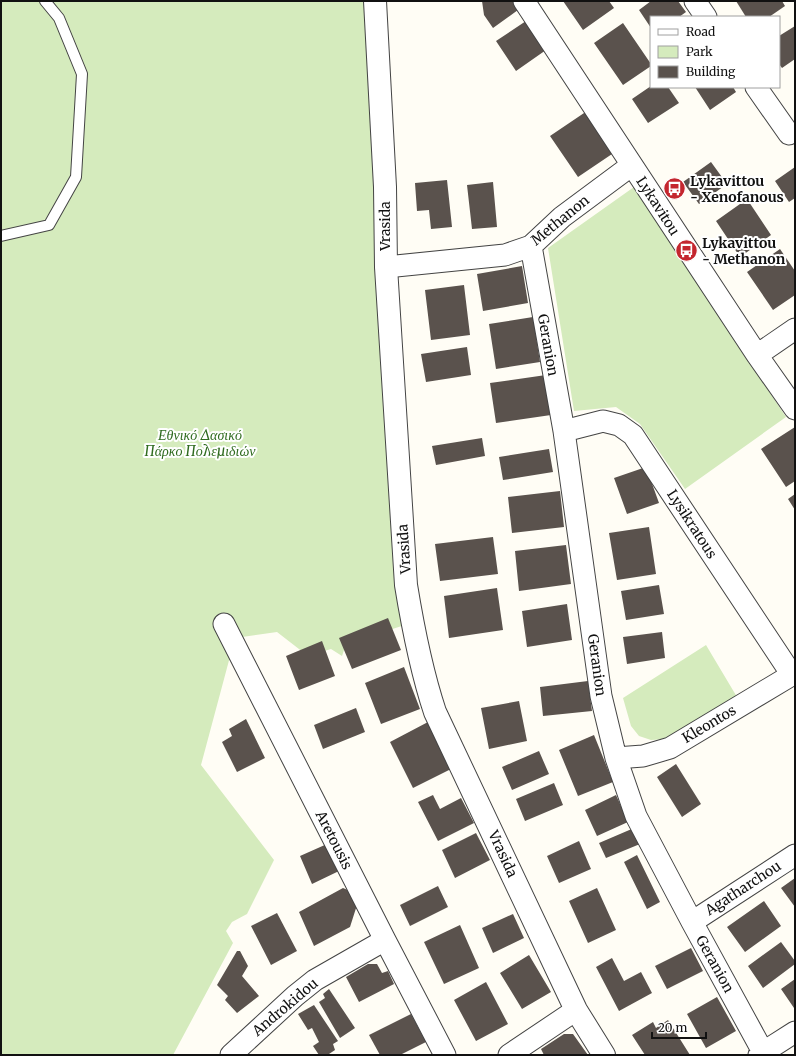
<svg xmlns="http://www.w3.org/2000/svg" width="796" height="1056" font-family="Merriweather,serif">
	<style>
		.green { fill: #d5ebbd }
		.building { fill: #5a524d }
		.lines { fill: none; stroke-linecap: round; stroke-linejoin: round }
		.service-casing { stroke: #444; stroke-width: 12 }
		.minor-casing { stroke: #444; stroke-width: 23 }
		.tertiary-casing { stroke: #444; stroke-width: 24 }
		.service { stroke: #fff; stroke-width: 10 }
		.minor { stroke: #fff; stroke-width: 21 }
		.tertiary { stroke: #fff; stroke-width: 22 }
		.labels { text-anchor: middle; stroke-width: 4; stroke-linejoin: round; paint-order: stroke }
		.poi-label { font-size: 14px; font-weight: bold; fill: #111; stroke: #fff; text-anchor: start }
		.street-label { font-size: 14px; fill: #111; stroke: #fff }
		.park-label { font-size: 14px; font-style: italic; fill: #2f6b1f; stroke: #fff }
	</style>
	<rect width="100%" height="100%" fill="#fffdf5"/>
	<path class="green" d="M 1,1 L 374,1 L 403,536 L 393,566 L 408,624 L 346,644 L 342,656 L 331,649 L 308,656 L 277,632 L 235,638 L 201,765 L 274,860 L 247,914 L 232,922 L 226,931 L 233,943 L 173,1055 L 1,1055 Z
		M 634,187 L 786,417 L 685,489 L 640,424 L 616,407 L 574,411 L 548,248 Z
		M 706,645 L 737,697 L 666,739 L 651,740 L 639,736 L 631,726 L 623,698 Z"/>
	<path class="building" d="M 482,1 L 513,1 L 518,10 L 493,28 L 484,15 Z
		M 563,1 L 609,1 L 614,8 L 583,30 Z
		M 651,1 L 678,1 L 686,12 L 679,17 L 651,17 L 651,28 L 639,10 Z
		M 736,1 L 782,1 L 785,6 L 769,17 L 746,17 Z
		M 526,21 L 546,50 L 516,71 L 496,41 Z
		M 623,23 L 651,64 L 651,66 L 623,85 L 594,43 Z
		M 795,26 L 795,59 L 782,68 L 779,64 L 779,36 Z
		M 651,86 L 668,87 L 679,103 L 648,123 L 632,99 Z
		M 695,87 L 733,87 L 736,92 L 710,110 Z
		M 587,111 L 615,152 L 578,177 L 550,136 Z
		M 711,162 L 727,184 L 699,204 L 683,182 Z
		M 795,167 L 795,198 L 789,202 L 775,181 Z
		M 447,180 L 452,227 L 431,229 L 429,210 L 417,211 L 415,183 Z
		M 493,182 L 497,227 L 472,229 L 467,185 Z
		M 747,199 L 771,235 L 740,257 L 716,221 Z
		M 780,249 L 795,271 L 795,295 L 773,310 L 747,272 Z
		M 522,266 L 528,303 L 483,311 L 477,274 Z
		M 464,285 L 470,335 L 431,340 L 425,290 Z
		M 533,317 L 540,362 L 496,369 L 489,324 Z
		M 467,347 L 471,375 L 426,382 L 421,354 Z
		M 546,375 L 551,415 L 496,423 L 490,383 Z
		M 795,427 L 795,481 L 786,487 L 761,449 Z
		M 482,438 L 485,456 L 436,465 L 432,446 Z
		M 549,449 L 553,472 L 503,480 L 499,457 Z
		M 646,467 L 659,503 L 627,514 L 614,478 Z
		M 560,491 L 564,527 L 512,533 L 508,497 Z
		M 795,494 L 795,510 L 788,499 Z
		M 649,527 L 656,574 L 617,580 L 609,533 Z
		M 493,537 L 498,574 L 440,581 L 435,544 Z
		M 566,545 L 571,584 L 519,591 L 515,551 Z
		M 659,585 L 664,614 L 626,620 L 621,591 Z
		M 497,588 L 503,630 L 449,638 L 444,596 Z
		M 567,604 L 572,640 L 527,647 L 522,611 Z
		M 388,618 L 401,650 L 352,669 L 339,638 Z
		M 662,632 L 665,658 L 627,664 L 623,637 Z
		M 322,641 L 335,676 L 299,690 L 286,656 Z
		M 404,667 L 420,709 L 381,724 L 365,683 Z
		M 588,681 L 592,711 L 543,716 L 540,687 Z
		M 519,701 L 527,741 L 489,749 L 481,708 Z
		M 356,708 L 365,732 L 323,749 L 314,725 Z
		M 246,719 L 265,758 L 237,772 L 222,742 L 232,736 L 229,729 Z
		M 428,722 L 451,769 L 413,788 L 390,742 Z
		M 594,735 L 613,782 L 578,796 L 559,750 Z
		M 539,751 L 549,774 L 512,790 L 502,767 Z
		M 676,764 L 701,804 L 682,817 L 657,777 Z
		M 554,783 L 563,805 L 525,821 L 516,799 Z
		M 433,795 L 440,809 L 461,798 L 474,823 L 438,841 L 418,802 Z
		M 616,795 L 628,822 L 597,836 L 585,810 Z
		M 634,828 L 640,844 L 606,858 L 599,843 Z
		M 476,833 L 490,860 L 455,878 L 442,850 Z
		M 579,841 L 591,869 L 559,883 L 547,856 Z
		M 327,844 L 339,871 L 312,884 L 300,856 Z
		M 637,855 L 660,902 L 647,909 L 624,862 Z
		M 795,878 L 795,907 L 781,888 Z
		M 438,886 L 448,907 L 410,926 L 400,905 Z
		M 343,888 L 350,891 L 357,905 L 350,927 L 314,946 L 299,912 Z
		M 597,888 L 616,930 L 588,943 L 569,901 Z
		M 764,901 L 781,926 L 745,952 L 727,927 Z
		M 277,913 L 297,951 L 271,965 L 251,926 Z
		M 513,914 L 524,938 L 493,953 L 482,928 Z
		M 460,925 L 479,968 L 444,984 L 424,942 Z
		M 781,942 L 795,961 L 795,964 L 763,988 L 748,966 Z
		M 691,948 L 703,971 L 667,989 L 655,966 Z
		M 237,951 L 240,951 L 248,966 L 242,976 L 259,996 L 237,1013 L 225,1000 L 228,996 L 217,985 Z
		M 529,955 L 551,992 L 522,1009 L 500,973 Z
		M 612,958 L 624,981 L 641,972 L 652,993 L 619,1011 L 596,967 Z
		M 368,964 L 377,964 L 382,973 L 388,971 L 394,984 L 359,1002 L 346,977 Z
		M 795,979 L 795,1008 L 794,1008 L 781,989 Z
		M 486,982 L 508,1024 L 476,1041 L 454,1000 Z
		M 329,989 L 355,1028 L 340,1038 L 319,1002 L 325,998 L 323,994 Z
		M 717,997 L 736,1031 L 706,1048 L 687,1014 Z
		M 314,1005 L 338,1041 L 333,1044 L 335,1050 L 329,1054 L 330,1055 L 319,1055 L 313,1046 L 319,1042 L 312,1028 L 308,1030 L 298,1014 Z
		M 411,1014 L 426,1042 L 400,1055 L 380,1055 L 369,1035 Z
		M 668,1020 L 690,1055 L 645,1055 L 632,1035 L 653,1022 L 656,1028 Z
		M 564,1034 L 573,1034 L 588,1055 L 544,1055 L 541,1049 Z"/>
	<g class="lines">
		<defs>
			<path id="service" d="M 1,236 L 49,225 L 76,177 L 82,74 L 59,18 L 45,1"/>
			<path id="minor" d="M 524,1 L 757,355 L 795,409
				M 695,1 L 706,17
				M 756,87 L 789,134
				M 531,246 L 564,431 L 601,696 L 616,758 L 636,816 L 692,922 L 763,1052
				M 386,267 L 505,255 L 531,246 L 562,217 L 632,165
				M 757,355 L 795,329
				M 564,431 L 603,421 L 619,425 L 633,435 L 792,675
				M 224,624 L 385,940 L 445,1055
				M 616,758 L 643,756 L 670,748 L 795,673
				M 692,922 L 795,855
				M 231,1055 L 295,996 L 315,980 L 385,940
				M 509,1055 L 576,1010
				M 759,1055 L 795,1032"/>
			<path id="tertiary" d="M 375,1 L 385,187 L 386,267 L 406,585 C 413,628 421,670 435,712 L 576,1010 L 604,1055"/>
		</defs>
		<use href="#service" class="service-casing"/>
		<use href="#minor" class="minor-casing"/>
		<use href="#tertiary" class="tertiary-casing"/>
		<use href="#service" class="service"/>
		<use href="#minor" class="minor"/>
		<use href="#tertiary" class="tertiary"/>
	</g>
	<defs>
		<symbol id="bus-disc" viewBox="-11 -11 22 22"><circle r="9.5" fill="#c4262e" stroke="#fff"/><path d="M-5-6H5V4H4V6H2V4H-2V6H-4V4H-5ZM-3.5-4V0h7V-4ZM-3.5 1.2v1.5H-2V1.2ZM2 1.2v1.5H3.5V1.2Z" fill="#fff"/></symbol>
	</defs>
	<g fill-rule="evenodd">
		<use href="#bus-disc" x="662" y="176" width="25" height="25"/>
		<use href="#bus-disc" x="674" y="238" width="25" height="25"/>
	</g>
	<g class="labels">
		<g class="poi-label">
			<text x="690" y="186">Lykavittou<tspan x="690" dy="16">- Xenofanous</tspan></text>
			<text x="702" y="248">Lykavittou<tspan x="702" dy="16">- Methanon</tspan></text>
		</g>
		<g class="street-label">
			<text transform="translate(658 206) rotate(57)" y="5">Lykavitou</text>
			<text transform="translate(560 220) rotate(-39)" y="5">Methanon</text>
			<text transform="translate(385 226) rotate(-90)" y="5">Vrasida</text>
			<text transform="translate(548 345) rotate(80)" y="5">Geranion</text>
			<text transform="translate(692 524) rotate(57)" y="5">Lysikratous</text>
			<text transform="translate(404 549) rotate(-94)" y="5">Vrasida</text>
			<text transform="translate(597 665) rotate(82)" y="5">Geranion</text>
			<text transform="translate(709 724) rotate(-31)" y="5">Kleontos</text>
			<text transform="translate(334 840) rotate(63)" y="5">Aretousis</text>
			<text transform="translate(503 854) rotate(65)" y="5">Vrasida</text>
			<text transform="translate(743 888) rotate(-33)" y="5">Agatharchou</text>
			<text transform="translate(715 964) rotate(61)" y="5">Geranion</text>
			<text transform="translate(285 1007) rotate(-40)" y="5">Androkidou</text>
		</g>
		<g class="park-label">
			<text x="200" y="440">Εθνικό Δασικό<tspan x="200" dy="16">Πάρκο Πολεμιδιών</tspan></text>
		</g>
	</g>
	<rect width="796" height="1056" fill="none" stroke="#111111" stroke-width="4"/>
	<rect x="650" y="16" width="130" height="72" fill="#ffffff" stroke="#a0a0a0"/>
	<rect x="658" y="29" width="20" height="6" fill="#ffffff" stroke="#a0a0a0"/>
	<text x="686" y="36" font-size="12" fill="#111111">Road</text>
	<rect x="658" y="46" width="20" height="12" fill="#d5ebbd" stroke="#a0a0a0"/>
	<text x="686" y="56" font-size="12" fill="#111111">Park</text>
	<rect x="658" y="66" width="20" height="12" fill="#5a524d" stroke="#a0a0a0"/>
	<text x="686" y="76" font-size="12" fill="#111111">Building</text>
	<path d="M652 1032v6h54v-6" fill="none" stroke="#111111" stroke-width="2"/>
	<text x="658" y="1032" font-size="12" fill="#111111" stroke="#ffffff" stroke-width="3" paint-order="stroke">20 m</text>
</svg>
